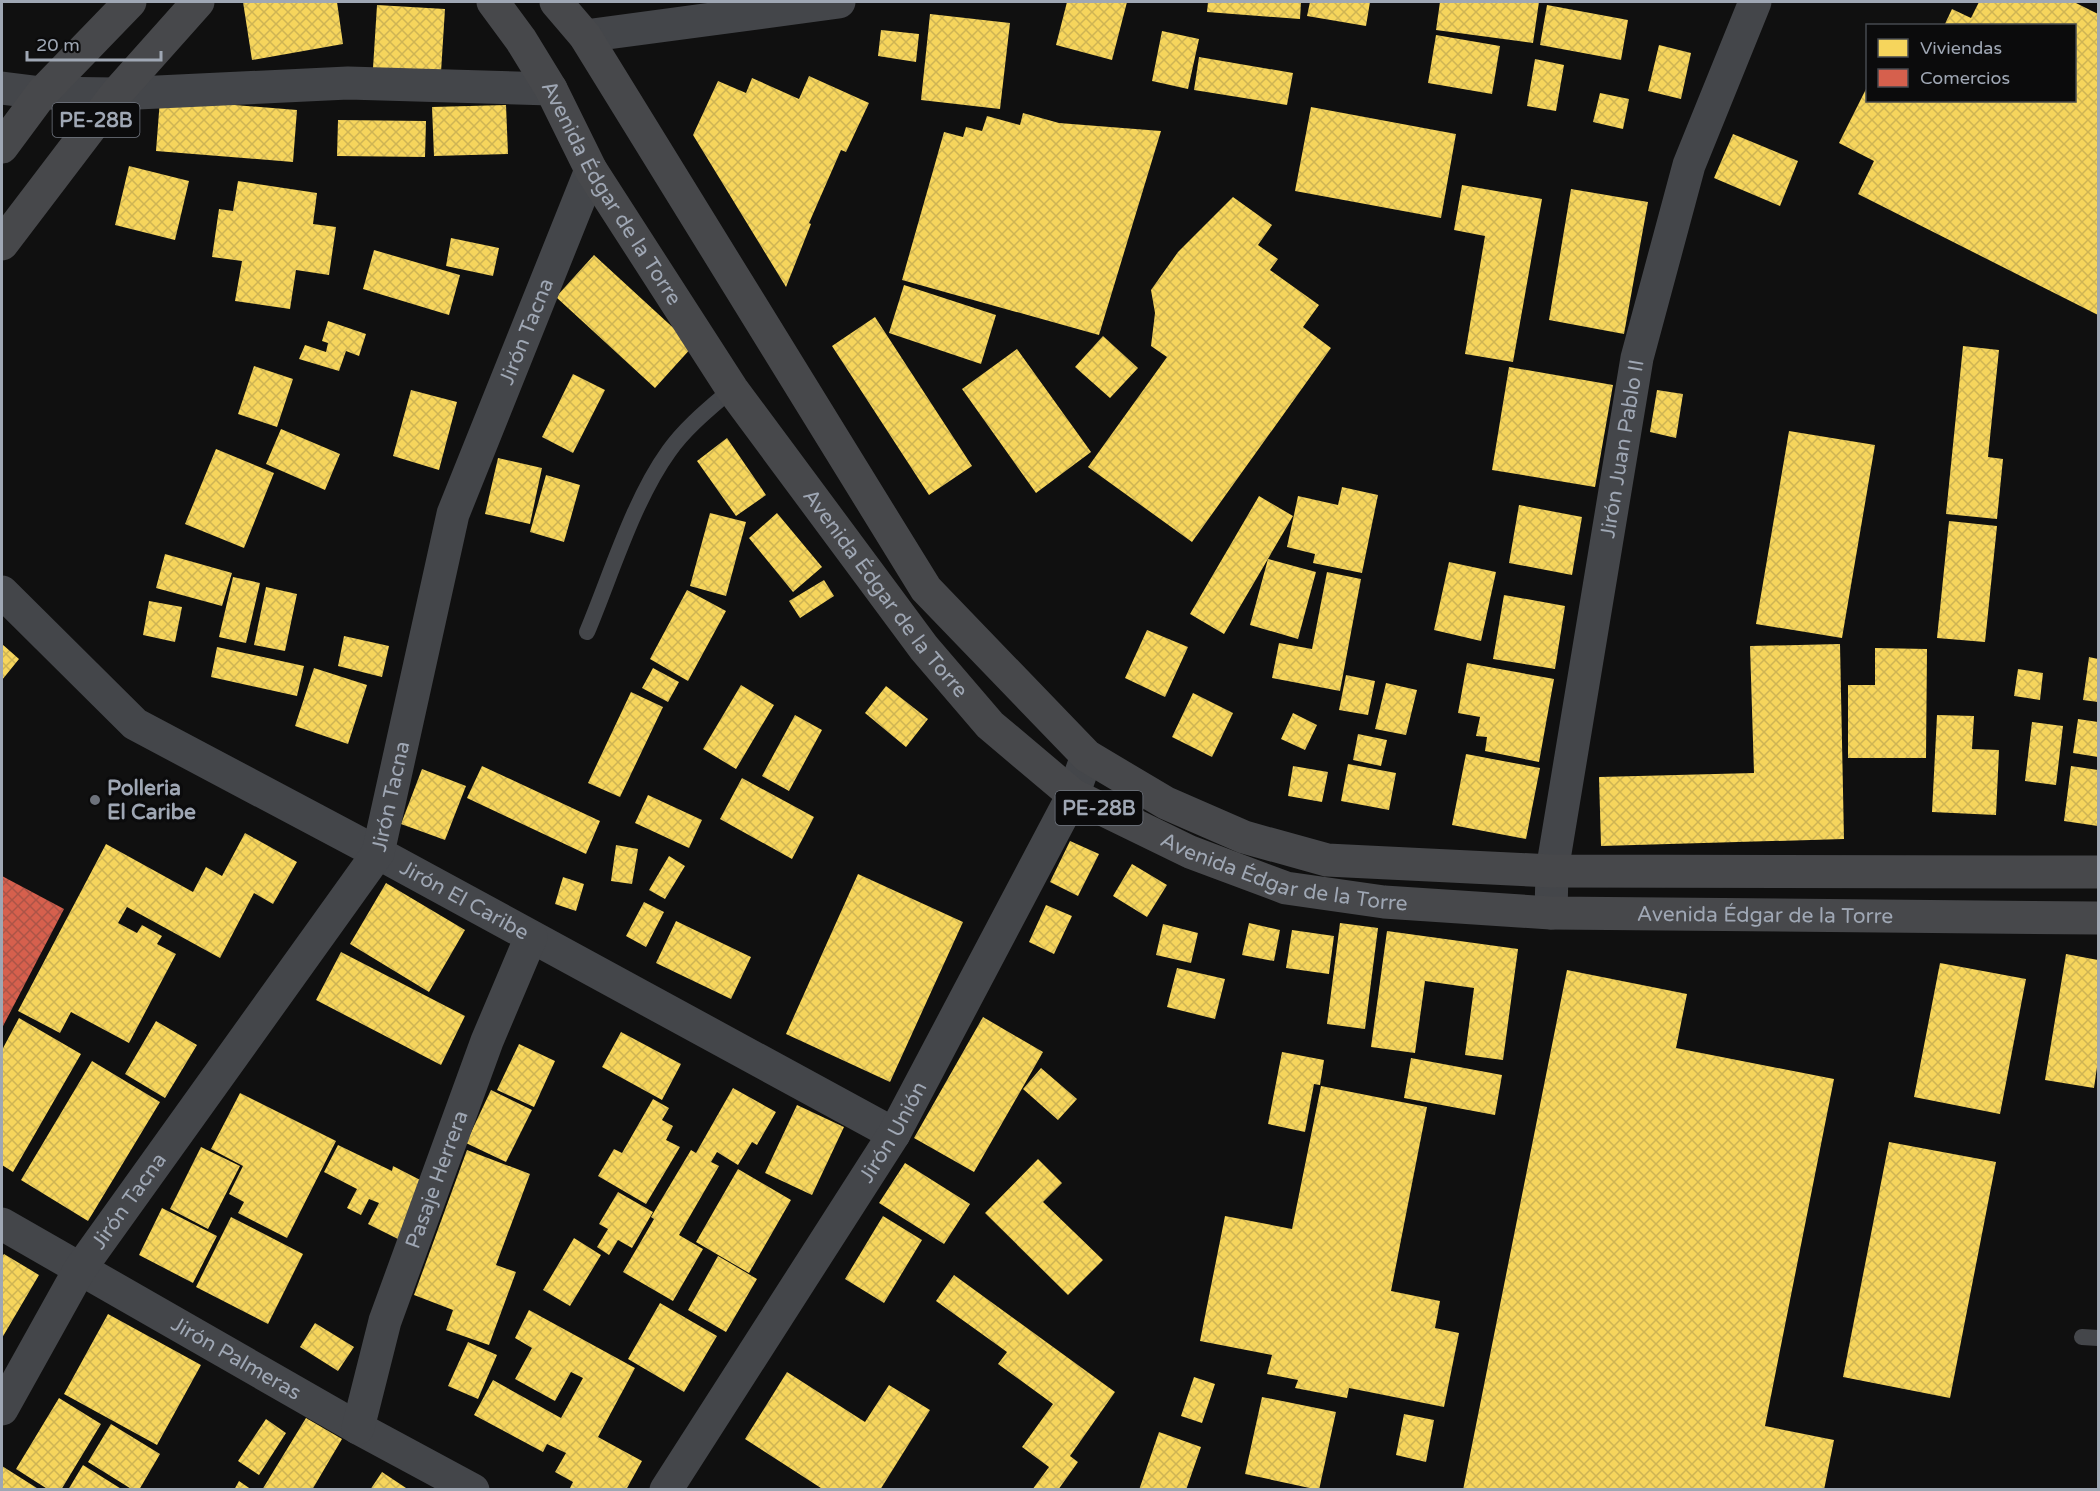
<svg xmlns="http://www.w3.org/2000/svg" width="2100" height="1491" font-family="'Varela Round',sans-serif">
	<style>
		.homes { fill: url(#homes-cross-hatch) }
		.shops { fill: url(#shops-cross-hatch) }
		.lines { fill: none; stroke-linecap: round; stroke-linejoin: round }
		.lane { stroke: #44464a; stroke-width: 16 }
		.street { stroke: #44464a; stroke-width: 33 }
		.highway { stroke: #47484b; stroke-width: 33 }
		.poi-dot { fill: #6d727b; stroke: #0b0b0c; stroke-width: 2 }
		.labels { text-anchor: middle; stroke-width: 6; stroke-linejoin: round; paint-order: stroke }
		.shield { fill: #0b0b0c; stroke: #737882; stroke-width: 1.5 }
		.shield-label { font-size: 20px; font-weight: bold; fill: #9fa7b4 }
		.street-label { font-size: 21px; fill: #9fa7b4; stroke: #0b0b0c }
		.poi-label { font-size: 21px; font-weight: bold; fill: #9fa7b4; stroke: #0b0b0c; text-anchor: start }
	</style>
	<defs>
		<pattern id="homes-cross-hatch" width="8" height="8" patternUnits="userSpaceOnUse" patternTransform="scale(1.5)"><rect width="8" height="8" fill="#f6d55c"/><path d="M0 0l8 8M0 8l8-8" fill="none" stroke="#ceb454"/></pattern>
		<pattern id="shops-cross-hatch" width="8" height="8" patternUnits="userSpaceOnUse" patternTransform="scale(1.5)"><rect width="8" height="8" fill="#d6604d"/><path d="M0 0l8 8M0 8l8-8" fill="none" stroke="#ac5447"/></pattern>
	</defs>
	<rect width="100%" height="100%" fill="#101010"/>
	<path class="homes" d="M 243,2 L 337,2 L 343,44 L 252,60 Z
		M 1067,2 L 1127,2 L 1112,60 L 1056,45 Z
		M 1208,2 L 1301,2 L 1300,19 L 1207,12 Z
		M 1310,2 L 1370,2 L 1366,26 L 1307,16 Z
		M 1440,2 L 1539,2 L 1533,43 L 1436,30 Z
		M 1979,2 L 2074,2 L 2098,14 L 2098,315 L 1858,194 L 1874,161 L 1839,143 L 1868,85 L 1868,100 L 2074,100 L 2074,26 L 1944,26 L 1952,9 L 1971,18 Z
		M 377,5 L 445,9 L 441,72 L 373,68 Z
		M 1547,5 L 1628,20 L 1621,60 L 1540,45 Z
		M 930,14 L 1010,23 L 1000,109 L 921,100 Z
		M 881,30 L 919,34 L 916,62 L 878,56 Z
		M 1162,31 L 1199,39 L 1188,89 L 1152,81 Z
		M 1436,35 L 1500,46 L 1492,94 L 1428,83 Z
		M 1659,45 L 1691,53 L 1681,99 L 1648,91 Z
		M 1199,57 L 1293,73 L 1287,105 L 1194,90 Z
		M 1535,59 L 1564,65 L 1556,111 L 1527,106 Z
		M 809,76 L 869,103 L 846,152 L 841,150 L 809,223 L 811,224 L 786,287 L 693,135 L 718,81 L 746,93 L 752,78 L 799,99 Z
		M 1600,93 L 1629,99 L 1623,129 L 1593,122 Z
		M 160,99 L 297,110 L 293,162 L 156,151 Z
		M 506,105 L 508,154 L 434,156 L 432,107 Z
		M 1311,107 L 1456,134 L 1441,218 L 1295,191 Z
		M 1023,113 L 1059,123 L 1161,131 L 1099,335 L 902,280 L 944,132 L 963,137 L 966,127 L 982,131 L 987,116 L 1020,125 Z
		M 338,120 L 426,121 L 425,157 L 337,156 Z
		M 1733,134 L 1798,161 L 1780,206 L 1714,178 Z
		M 129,166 L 189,181 L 175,240 L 115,225 Z
		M 238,181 L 317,193 L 313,224 L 336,227 L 329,275 L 296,270 L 290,309 L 235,301 L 242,261 L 212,257 L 219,209 L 233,211 Z
		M 1462,185 L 1542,199 L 1513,362 L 1465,354 L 1485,236 L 1454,230 Z
		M 1571,189 L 1648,202 L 1624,334 L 1549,320 Z
		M 1233,197 L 1272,225 L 1258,245 L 1278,259 L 1270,270 L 1319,305 L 1303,327 L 1331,348 L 1192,542 L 1088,467 L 1167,357 L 1151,346 L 1155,313 L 1151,290 L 1178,252 Z
		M 451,238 L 499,248 L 493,276 L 446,266 Z
		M 374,250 L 460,275 L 449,315 L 363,289 Z
		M 594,255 L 693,346 L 655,388 L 556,297 Z
		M 904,285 L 996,315 L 981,364 L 889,333 Z
		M 875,317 L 972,466 L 929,495 L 832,346 Z
		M 328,321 L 366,334 L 359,356 L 346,351 L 339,371 L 299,359 L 305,345 L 326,352 L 328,343 L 322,341 Z
		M 1103,336 L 1138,368 L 1110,398 L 1075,367 Z
		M 1963,346 L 1999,350 L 1988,457 L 2003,459 L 1997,519 L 1946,514 Z
		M 1017,349 L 1091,452 L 1036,493 L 962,389 Z
		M 254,366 L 293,379 L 277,427 L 238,414 Z
		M 1509,367 L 1613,385 L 1595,487 L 1492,470 Z
		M 573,374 L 605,390 L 573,453 L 542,437 Z
		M 411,390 L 457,402 L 439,470 L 393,456 Z
		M 1657,390 L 1683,394 L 1676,438 L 1650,432 Z
		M 281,429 L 340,454 L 325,490 L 266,464 Z
		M 1789,431 L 1875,445 L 1842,638 L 1756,624 Z
		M 727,438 L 766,495 L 736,516 L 697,461 Z
		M 216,449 L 274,473 L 244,548 L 185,524 Z
		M 498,458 L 542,468 L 530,524 L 485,514 Z
		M 546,475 L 580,485 L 564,542 L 530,532 Z
		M 1342,487 L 1378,495 L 1362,573 L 1313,563 L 1315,554 L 1287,547 L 1298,496 L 1338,505 Z
		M 1259,496 L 1293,516 L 1224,634 L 1190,614 Z
		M 1519,505 L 1582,517 L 1572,575 L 1509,563 Z
		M 710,513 L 746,522 L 726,596 L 690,586 Z
		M 777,513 L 822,567 L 793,592 L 749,538 Z
		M 1949,521 L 1997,526 L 1985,642 L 1937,638 Z
		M 165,554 L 232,573 L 222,606 L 156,588 Z
		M 1268,559 L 1316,572 L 1298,639 L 1250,625 Z
		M 1449,562 L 1496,572 L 1481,641 L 1434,630 Z
		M 1327,572 L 1361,579 L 1340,691 L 1272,678 L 1279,643 L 1312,649 Z
		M 233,577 L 260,583 L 246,643 L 219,637 Z
		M 824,580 L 834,596 L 800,618 L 789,601 Z
		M 266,587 L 297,594 L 285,651 L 254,645 Z
		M 687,590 L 726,611 L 688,681 L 650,659 Z
		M 1504,595 L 1565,606 L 1555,669 L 1493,659 Z
		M 149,601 L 182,607 L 175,642 L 143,635 Z
		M 1147,630 L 1188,647 L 1165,697 L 1125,678 Z
		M 344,636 L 389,646 L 382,677 L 338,666 Z
		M 2,644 L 19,659 L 2,680 Z
		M 1840,644 L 1844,839 L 1601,846 L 1599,777 L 1754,773 L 1750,646 Z
		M 217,647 L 304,666 L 297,696 L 211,677 Z
		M 1875,648 L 1927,649 L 1926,758 L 1848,758 L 1848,685 L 1875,685 Z
		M 2089,657 L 2098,659 L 2098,702 L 2083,700 Z
		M 1467,663 L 1554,679 L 1539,762 L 1485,751 L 1487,737 L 1476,736 L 1480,717 L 1458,713 Z
		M 314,668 L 367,685 L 348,744 L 295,726 Z
		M 653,668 L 679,682 L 668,702 L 642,688 Z
		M 2018,669 L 2043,673 L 2040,700 L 2014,696 Z
		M 1346,675 L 1375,681 L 1368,715 L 1339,710 Z
		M 1386,683 L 1417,690 L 1406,735 L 1375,729 Z
		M 741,685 L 774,705 L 736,769 L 703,749 Z
		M 886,686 L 928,719 L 906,747 L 865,713 Z
		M 631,692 L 663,707 L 620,797 L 588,783 Z
		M 1193,693 L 1233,713 L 1212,757 L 1172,737 Z
		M 1293,713 L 1317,725 L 1305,750 L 1281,739 Z
		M 795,715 L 822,730 L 789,791 L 762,776 Z
		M 1937,715 L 1974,716 L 1972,749 L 1999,750 L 1996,815 L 1932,812 Z
		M 2078,719 L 2098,722 L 2098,757 L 2073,753 Z
		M 2032,722 L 2063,726 L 2056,785 L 2025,781 Z
		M 1358,734 L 1387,740 L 1381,766 L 1353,760 Z
		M 1466,754 L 1540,768 L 1526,839 L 1452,825 Z
		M 1348,764 L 1396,773 L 1389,810 L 1341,801 Z
		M 482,766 L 600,821 L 586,854 L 467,798 Z
		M 1293,766 L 1328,772 L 1322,802 L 1288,796 Z
		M 2071,766 L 2098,770 L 2098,826 L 2064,821 Z
		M 422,769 L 466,786 L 445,840 L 401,824 Z
		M 742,778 L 814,817 L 792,859 L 720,819 Z
		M 648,795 L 702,820 L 689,848 L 635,823 Z
		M 245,833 L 297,862 L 273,904 L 254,893 L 220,958 L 127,907 L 118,923 L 137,933 L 142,925 L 162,936 L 157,944 L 176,954 L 129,1043 L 71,1012 L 60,1033 L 18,1011 L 106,844 L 193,892 L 206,867 L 222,876 Z
		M 1070,841 L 1099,854 L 1078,896 L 1050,882 Z
		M 616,845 L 638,849 L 632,884 L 611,881 Z
		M 669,856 L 685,866 L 665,899 L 649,890 Z
		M 1132,864 L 1167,885 L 1147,917 L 1113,896 Z
		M 858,874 L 963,922 L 890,1082 L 786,1034 Z
		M 563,877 L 584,884 L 576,911 L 555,904 Z
		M 386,883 L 465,930 L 429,992 L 350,944 Z
		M 644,902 L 664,912 L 646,947 L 626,936 Z
		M 1046,905 L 1072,916 L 1054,954 L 1029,942 Z
		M 676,921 L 751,957 L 731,999 L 656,963 Z
		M 1249,923 L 1280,930 L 1274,961 L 1242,955 Z
		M 1340,923 L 1378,928 L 1365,1029 L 1327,1024 Z
		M 1163,924 L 1198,933 L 1191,963 L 1156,955 Z
		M 1292,930 L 1334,936 L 1329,974 L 1286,968 Z
		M 1387,931 L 1518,949 L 1503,1060 L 1465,1055 L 1474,988 L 1425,981 L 1415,1053 L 1371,1047 Z
		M 341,952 L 465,1016 L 441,1065 L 316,1000 Z
		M 2066,954 L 2098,960 L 2098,1060 L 2094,1088 L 2045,1080 Z
		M 1940,963 L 2026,979 L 2000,1114 L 1914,1097 Z
		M 1177,968 L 1225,979 L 1215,1019 L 1167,1007 Z
		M 1567,970 L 1687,994 L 1676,1048 L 1834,1079 L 1765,1426 L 1834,1440 L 1824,1490 L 1463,1490 Z
		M 983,1017 L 1043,1052 L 974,1172 L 914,1138 Z
		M 19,1018 L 81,1054 L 13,1172 L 2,1165 L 2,1050 Z
		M 156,1021 L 197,1045 L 165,1098 L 125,1074 Z
		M 621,1032 L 681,1064 L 662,1100 L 602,1067 Z
		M 519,1044 L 555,1061 L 534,1107 L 497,1090 Z
		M 1282,1052 L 1324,1060 L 1320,1085 L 1314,1084 L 1305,1132 L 1268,1124 Z
		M 1411,1058 L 1502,1075 L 1495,1115 L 1404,1098 Z
		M 92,1061 L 160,1102 L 88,1221 L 21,1180 Z
		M 1041,1068 L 1077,1099 L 1058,1120 L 1023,1089 Z
		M 1321,1086 L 1427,1107 L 1391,1291 L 1440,1301 L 1435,1328 L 1459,1333 L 1444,1407 L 1349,1388 L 1347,1398 L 1295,1388 L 1298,1380 L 1267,1374 L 1272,1355 L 1200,1341 L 1225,1216 L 1292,1229 Z
		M 733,1088 L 776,1112 L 757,1145 L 752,1142 L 738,1165 L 717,1152 L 711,1162 L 719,1166 L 679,1235 L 703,1249 L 673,1301 L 623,1272 L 654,1219 L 651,1217 L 691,1150 L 696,1153 Z
		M 491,1090 L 532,1110 L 506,1162 L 466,1143 Z
		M 240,1093 L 336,1141 L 287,1238 L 238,1213 L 244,1202 L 229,1194 L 243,1166 L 211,1149 Z
		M 653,1099 L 669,1108 L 662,1120 L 673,1126 L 666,1140 L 680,1147 L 646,1204 L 598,1176 L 614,1149 L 622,1153 Z
		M 797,1105 L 844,1127 L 812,1195 L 765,1173 Z
		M 1889,1142 L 1996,1162 L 1950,1398 L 1843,1377 Z
		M 338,1145 L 392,1171 L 393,1166 L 428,1184 L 400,1240 L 368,1224 L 379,1203 L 369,1199 L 361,1215 L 347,1208 L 357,1189 L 324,1172 Z
		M 201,1147 L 240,1166 L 208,1229 L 170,1209 Z
		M 467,1150 L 530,1174 L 496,1265 L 516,1272 L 489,1345 L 446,1330 L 453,1310 L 414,1295 Z
		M 1038,1159 L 1062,1183 L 1043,1202 L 1103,1260 L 1068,1295 L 985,1213 Z
		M 905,1163 L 970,1204 L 944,1244 L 879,1203 Z
		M 738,1169 L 791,1200 L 749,1273 L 696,1242 Z
		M 618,1192 L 653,1212 L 632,1248 L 618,1240 L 609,1255 L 597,1247 L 608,1229 L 599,1224 Z
		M 162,1208 L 217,1236 L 193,1283 L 139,1255 Z
		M 883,1216 L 922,1240 L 884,1303 L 845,1279 Z
		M 231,1217 L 303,1254 L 268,1324 L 196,1287 Z
		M 574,1238 L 601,1255 L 570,1306 L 543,1290 Z
		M 4,1254 L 39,1275 L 2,1338 L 2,1257 Z
		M 718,1256 L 757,1279 L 726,1332 L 688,1310 Z
		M 954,1275 L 1115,1392 L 1070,1456 L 1078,1462 L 1058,1490 L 1032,1490 L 1049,1467 L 1022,1447 L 1053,1404 L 998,1364 L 1007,1352 L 936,1301 Z
		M 660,1303 L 717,1336 L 684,1392 L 628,1359 Z
		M 529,1310 L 635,1368 L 598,1437 L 642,1461 L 626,1490 L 569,1490 L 573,1482 L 555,1472 L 566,1453 L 547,1444 L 543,1452 L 474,1415 L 493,1380 L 561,1418 L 583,1378 L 571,1372 L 555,1401 L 515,1379 L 532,1348 L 515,1338 Z
		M 108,1314 L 201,1365 L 157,1445 L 64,1394 Z
		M 315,1323 L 354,1347 L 338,1371 L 300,1347 Z
		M 468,1342 L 497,1355 L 478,1399 L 448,1386 Z
		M 787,1372 L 865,1422 L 889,1385 L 930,1410 L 880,1490 L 824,1490 L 745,1439 Z
		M 1194,1377 L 1215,1384 L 1202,1423 L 1181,1416 Z
		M 1262,1397 L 1336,1412 L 1319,1490 L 1245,1474 Z
		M 59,1398 L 101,1424 L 61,1490 L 49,1490 L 16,1469 Z
		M 1404,1414 L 1434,1420 L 1426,1462 L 1396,1455 Z
		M 306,1418 L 342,1439 L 312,1490 L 262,1490 Z
		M 266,1419 L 286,1433 L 259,1475 L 238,1461 Z
		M 111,1424 L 160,1454 L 139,1490 L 133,1490 L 88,1462 Z
		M 1159,1432 L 1201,1447 L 1186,1490 L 1139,1490 Z
		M 83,1465 L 123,1490 L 68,1490 Z
		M 2,1466 L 40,1490 L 2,1490 Z
		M 382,1472 L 409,1490 L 370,1490 Z
		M 239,1481 L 252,1490 L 234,1490 Z"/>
	<path class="shops" d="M 2,876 L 64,909 L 2,1028 Z"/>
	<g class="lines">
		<path class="lane" d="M 587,632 C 611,575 633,501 669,451 C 686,427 710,408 732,389
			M 2082,1337 L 2098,1338"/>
		<g class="street">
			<path d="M 585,36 L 839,2"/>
			<path d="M 2,88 L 42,93 L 116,94 L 348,83 L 551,89"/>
			<path id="s1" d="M 2,592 L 135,724 L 378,853 L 894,1134"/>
			<path id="s2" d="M 1551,913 L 1552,871 L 1637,358 L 1689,165 L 1755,2"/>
			<path id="s3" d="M 2,1224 L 358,1428 L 473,1490"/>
			<path id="s4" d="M 2,1409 L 80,1269 L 378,853 L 453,514 L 591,170"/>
			<path id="s5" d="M 358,1428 L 385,1321 L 487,1041 L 531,937"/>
			<path id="s6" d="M 666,1490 L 894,1134 L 1073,795 L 1087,756"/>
		</g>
		<g class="highway">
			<path id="s7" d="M 493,2 L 521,40 L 551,89 L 591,170 L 732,389 L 924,648 L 990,725 L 1073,795 L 1190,852 L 1286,888 L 1384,902 L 1551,913 L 2098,918"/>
			<path d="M 556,2 L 585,36 L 926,589 L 1087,756 L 1166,803 L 1244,837 L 1327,860 L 1552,871 L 2098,872"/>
			<path d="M 2,147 L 42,93 L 130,2"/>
			<path d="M 2,244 L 116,94 L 198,2"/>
		</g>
	</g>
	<circle class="poi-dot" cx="95" cy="800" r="6"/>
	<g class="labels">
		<g class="shield">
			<rect x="52.5" y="103" width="87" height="34" rx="4.5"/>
			<rect x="1055.5" y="791" width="87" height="34" rx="4.5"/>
		</g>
		<g class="shield-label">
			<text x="96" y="127">PE-28B</text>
			<text x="1099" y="815">PE-28B</text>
		</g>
		<g class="street-label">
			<text dy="7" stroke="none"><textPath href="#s7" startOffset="225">Avenida Édgar de la Torre</textPath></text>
			<text dy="7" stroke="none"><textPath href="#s4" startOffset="1216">Jirón Tacna</textPath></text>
			<text dy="7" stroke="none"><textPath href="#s2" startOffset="470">Jirón Juan Pablo II</textPath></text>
			<text dy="7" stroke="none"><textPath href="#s7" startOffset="711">Avenida Édgar de la Torre</textPath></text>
			<text dy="7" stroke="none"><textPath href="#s4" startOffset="730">Jirón Tacna</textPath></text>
			<text dy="7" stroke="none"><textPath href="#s7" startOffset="1215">Avenida Édgar de la Torre</textPath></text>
			<text dy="7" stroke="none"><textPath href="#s1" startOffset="561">Jirón El Caribe</textPath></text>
			<text dy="7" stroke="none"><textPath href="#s7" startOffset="1701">Avenida Édgar de la Torre</textPath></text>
			<text dy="7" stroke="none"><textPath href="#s6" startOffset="424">Jirón Unión</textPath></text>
			<text dy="7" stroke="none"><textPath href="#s5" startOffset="261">Pasaje Herrera</textPath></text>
			<text dy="7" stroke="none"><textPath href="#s4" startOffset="244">Jirón Tacna</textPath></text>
			<text dy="7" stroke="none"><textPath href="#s3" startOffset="270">Jirón Palmeras</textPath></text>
		</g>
		<g class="poi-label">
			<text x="107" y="795">Polleria<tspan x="107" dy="24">El Caribe</tspan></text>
		</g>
	</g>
	<rect width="2100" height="1491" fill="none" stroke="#9fa7b4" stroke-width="6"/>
	<rect x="1866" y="24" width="210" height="78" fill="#0b0b0c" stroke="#46494f" stroke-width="1.5"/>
	<rect x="1878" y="39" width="30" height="18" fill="#f6d55c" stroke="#46494f" stroke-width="1.5"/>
	<text x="1920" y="54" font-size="18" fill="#9fa7b4">Viviendas</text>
	<rect x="1878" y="69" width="30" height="18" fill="#d6604d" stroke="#46494f" stroke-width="1.5"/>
	<text x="1920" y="84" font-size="18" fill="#9fa7b4">Comercios</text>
	<path d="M27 51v9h134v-9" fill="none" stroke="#9fa7b4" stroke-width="3"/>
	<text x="36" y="51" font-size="18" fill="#9fa7b4" stroke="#0b0b0c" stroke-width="4.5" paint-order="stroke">20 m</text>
</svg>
